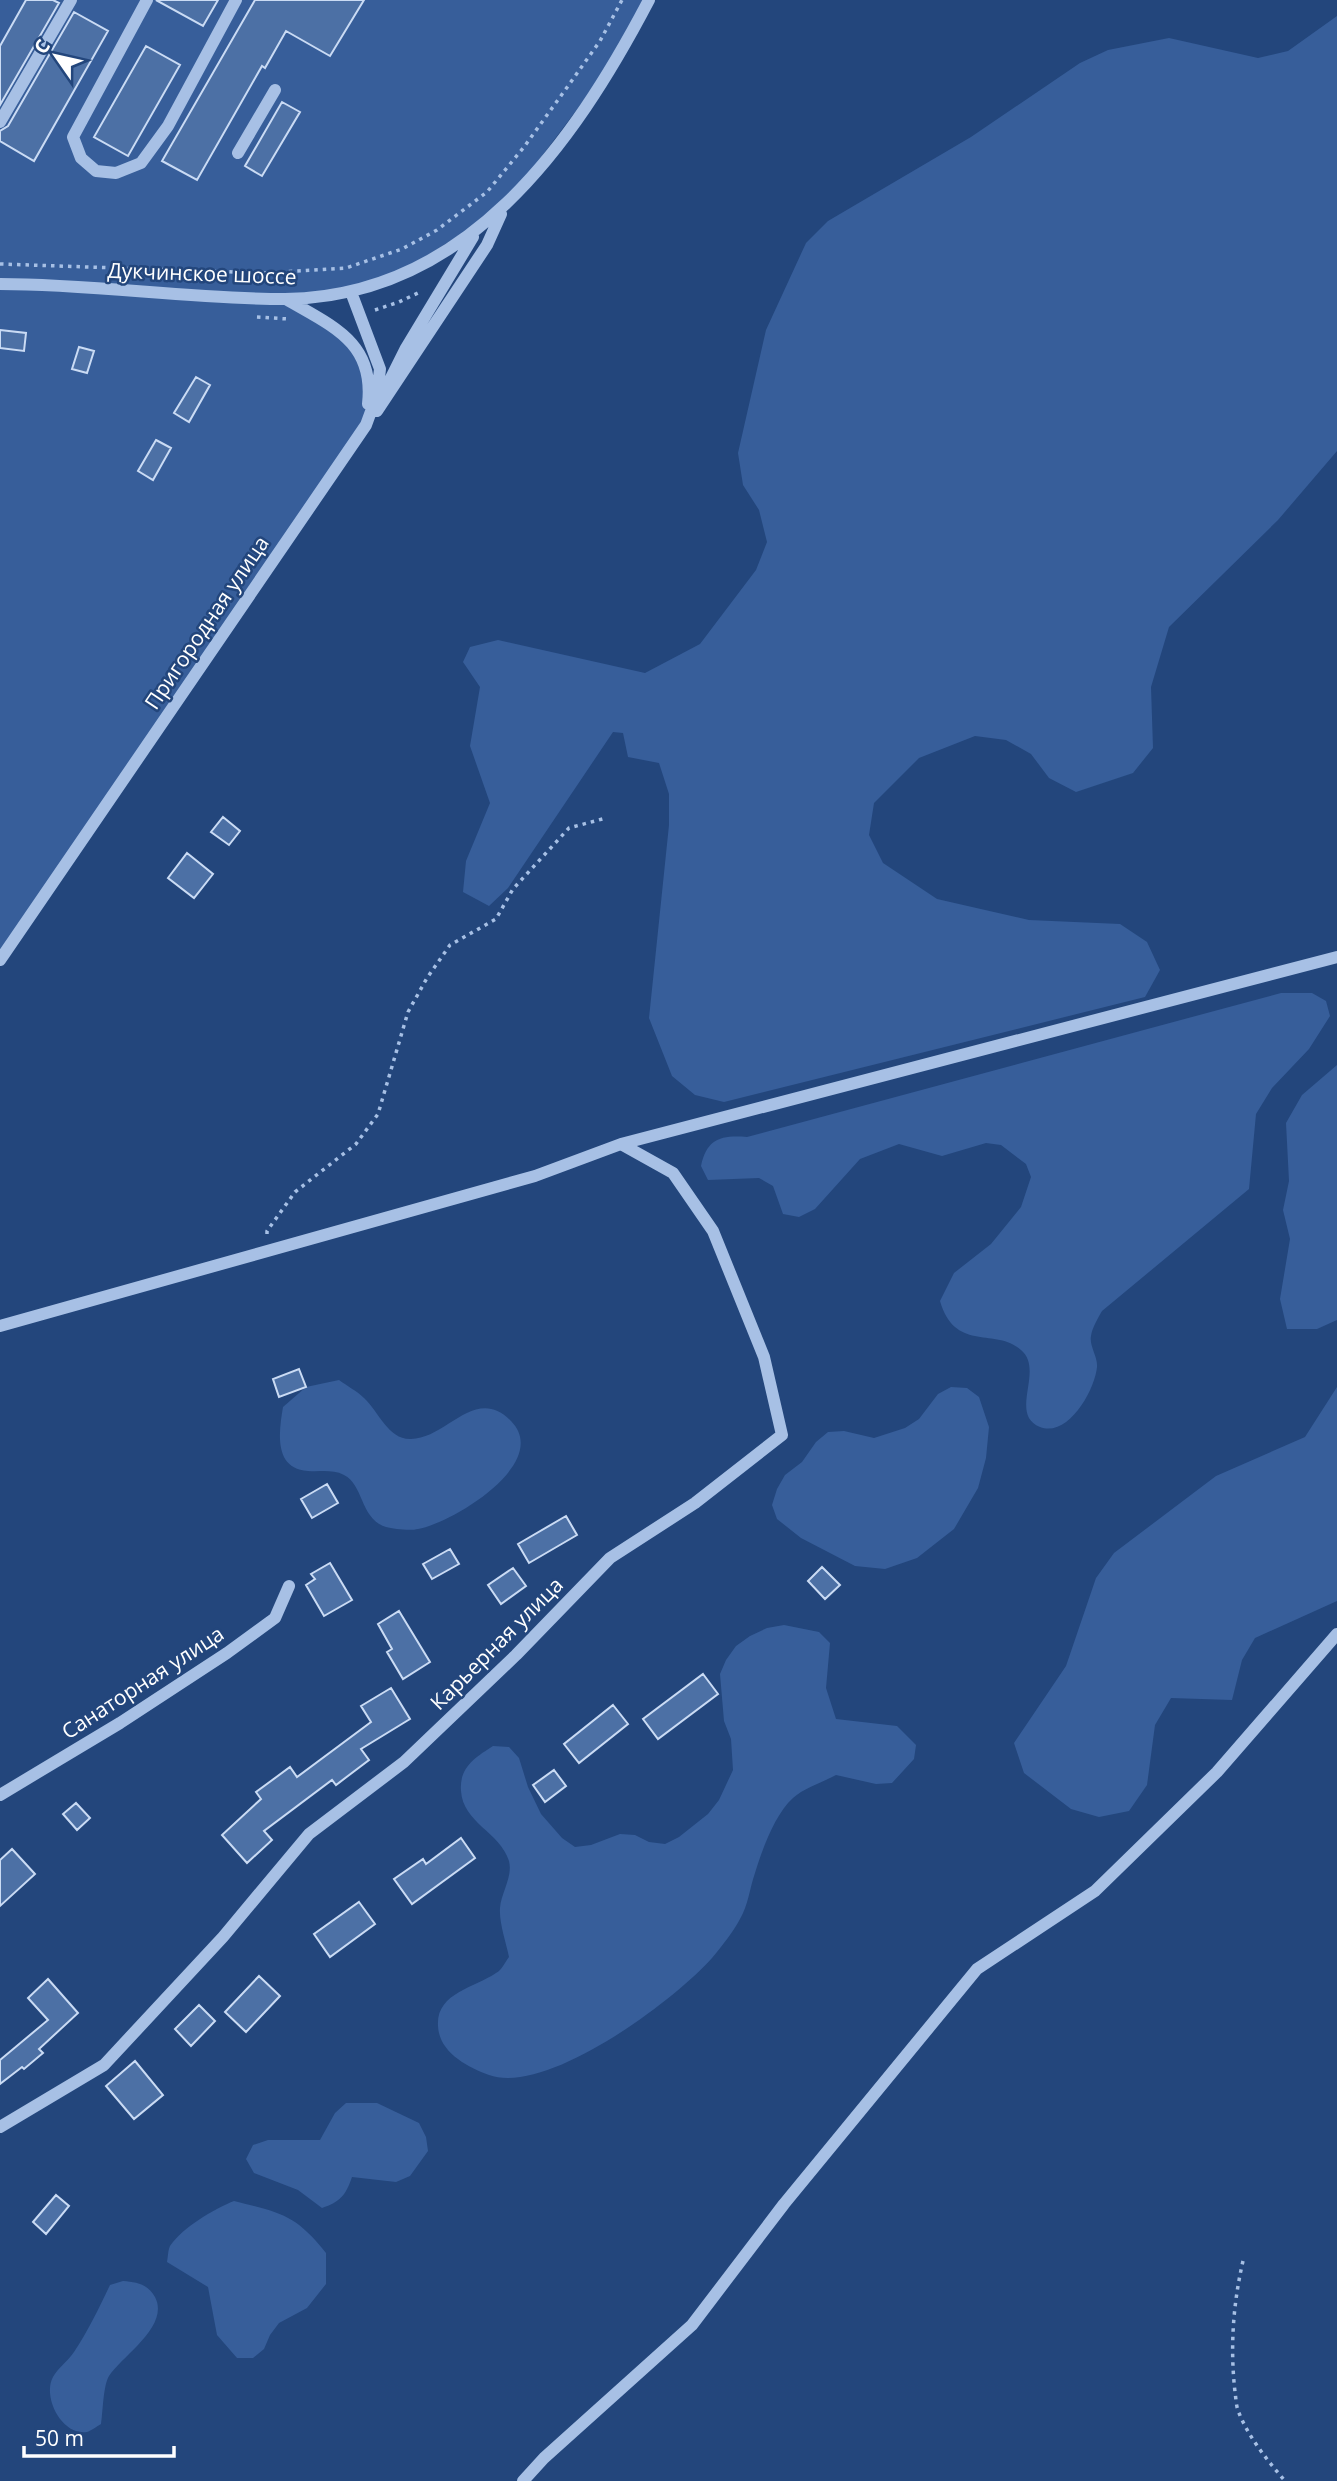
<svg xmlns="http://www.w3.org/2000/svg" width="1337" height="2481" font-family="'Open Sans',sans-serif">
	<style>
		.green { fill: #375e9a }
		.building { fill: #4c70a5; stroke: #cadbf4; stroke-width: 2 }
		.lines { fill: none; stroke-linecap: round; stroke-linejoin: round }
		.path { stroke: #a7c0e5; stroke-width: 3.5; stroke-dasharray: 3.5 5; stroke-linecap: butt }
		.minor { stroke: #a7c0e5; stroke-width: 12 }
		.labels { text-anchor: middle; stroke-width: 5; stroke-linejoin: round; paint-order: stroke }
		.street-label { font-size: 21px; fill: #fff; stroke: #23467c }
	</style>
	<rect width="100%" height="100%" fill="#23467c"/>
	<path class="green" d="M 0,0 L 646,0 L 620,52 L 503,208 L 386,281 L 288,299 L 362,356 L 366,425 L 0,957 Z
		M 1337,16 L 1337,451 L 1278,520 L 1169,627 L 1151,687 L 1153,748 L 1133,773 L 1076,792 L 1049,778 L 1031,754 L 1006,740 L 975,736 L 919,758 L 874,803 L 869,835 L 883,863 L 937,899 L 1029,920 L 1120,924 L 1147,942 L 1160,970 L 1145,997 L 724,1102 L 695,1095 L 672,1076 L 649,1018 L 669,825 L 669,794 L 659,763 L 628,757 L 623,733 L 613,732 L 508,888 L 489,906 L 463,892 L 466,861 L 490,803 L 470,746 L 480,687 L 463,662 L 470,647 L 498,640 L 645,673 L 700,644 L 756,570 L 767,542 L 759,510 L 743,485 L 738,453 L 766,330 L 806,243 L 828,221 L 971,137 L 1080,63 L 1108,50 L 1169,38 L 1258,58 L 1288,51 Z
		M 1281,993 L 1312,993 L 1326,1001 L 1330,1016 L 1309,1049 L 1272,1088 L 1256,1114 L 1249,1189 L 1102,1311 C 1098,1318 1092,1328 1091,1336 C 1089,1346 1098,1357 1097,1367 C 1095,1390 1068,1438 1040,1427 C 1008,1414 1045,1370 1021,1350 C 996,1327 955,1353 940,1301 L 954,1273 L 991,1244 L 1021,1207 L 1031,1177 L 1026,1164 L 1001,1145 L 986,1143 L 942,1156 L 899,1144 L 860,1159 L 815,1209 L 799,1217 L 783,1214 L 773,1186 L 759,1178 L 708,1180 L 701,1166 C 707,1139 720,1135 747,1137 Z
		M 1337,1065 L 1337,1320 L 1317,1329 L 1287,1329 L 1280,1299 L 1290,1239 L 1283,1210 L 1289,1181 L 1286,1123 L 1302,1095 Z
		M 339,1380 C 347,1386 357,1391 364,1398 C 379,1412 388,1439 410,1439 C 446,1440 475,1384 511,1421 C 552,1463 452,1523 418,1529 C 410,1531 394,1529 386,1527 C 360,1519 364,1485 344,1475 C 332,1469 321,1472 308,1471 C 273,1469 279,1431 283,1407 L 306,1387 Z
		M 951,1387 L 967,1388 L 979,1397 L 989,1427 L 986,1458 L 978,1488 L 954,1529 L 917,1558 L 885,1569 L 855,1566 L 801,1538 L 777,1519 L 772,1505 L 777,1489 L 785,1475 L 802,1462 L 816,1442 L 828,1432 L 844,1431 L 874,1438 L 905,1428 L 919,1419 L 938,1394 Z
		M 1337,1387 L 1337,1601 L 1255,1638 L 1242,1660 L 1232,1700 L 1171,1698 L 1155,1725 L 1147,1785 L 1129,1811 L 1099,1817 L 1071,1809 L 1024,1773 L 1014,1743 L 1066,1666 L 1096,1578 L 1114,1553 L 1216,1476 L 1305,1437 Z
		M 784,1625 L 819,1632 L 830,1643 L 826,1688 L 836,1719 L 897,1726 L 916,1745 L 914,1759 L 892,1783 L 876,1784 L 836,1775 C 823,1782 804,1788 793,1798 C 775,1814 762,1850 755,1873 C 750,1887 748,1906 740,1919 C 733,1932 722,1946 712,1958 C 675,2000 547,2096 489,2075 C 467,2067 439,2052 438,2026 C 436,1993 474,1988 496,1973 C 502,1970 505,1962 509,1957 C 506,1942 499,1923 500,1908 C 501,1893 513,1877 509,1861 C 500,1832 463,1823 461,1791 C 459,1767 476,1757 493,1746 L 509,1747 L 519,1758 L 528,1787 L 541,1814 L 562,1838 L 575,1847 L 591,1845 L 620,1834 L 635,1835 L 649,1842 L 665,1844 L 679,1837 L 708,1814 L 719,1800 L 733,1770 L 731,1739 L 724,1721 L 720,1674 L 726,1660 L 736,1646 L 750,1636 L 767,1628 Z
		M 346,2103 L 377,2103 L 419,2123 L 426,2137 L 428,2151 L 410,2176 L 396,2182 L 352,2177 C 346,2195 340,2202 322,2208 L 298,2190 L 254,2173 L 246,2159 L 253,2145 L 268,2140 L 320,2140 L 335,2113 Z
		M 234,2201 C 281,2213 295,2214 326,2253 L 326,2284 L 307,2308 L 279,2323 L 270,2335 L 264,2349 L 253,2358 L 237,2358 L 217,2335 L 208,2287 L 167,2262 C 168,2257 168,2250 170,2246 C 183,2227 214,2209 234,2201 Z
		M 123,2281 C 136,2282 148,2284 155,2297 C 170,2326 123,2355 109,2376 C 103,2386 103,2412 101,2424 C 97,2426 91,2431 87,2432 C 62,2436 42,2397 53,2377 C 58,2368 68,2361 74,2352 C 88,2331 99,2308 110,2285 Z"/>
	<path class="building" d="M 26,0 L 53,0 L 59,3 L 0,105 L 0,46 Z
		M 156,0 L 218,0 L 203,26 Z
		M 255,0 L 364,0 L 330,56 L 286,31 L 265,68 L 262,66 L 197,180 L 162,161 Z
		M 74,12 L 108,31 L 34,161 L 0,141 L 0,131 L 8,126 Z
		M 146,46 L 180,65 L 128,156 L 94,137 Z
		M 282,102 L 300,112 L 262,176 L 245,166 Z
		M 0,330 L 26,333 L 24,351 L 0,348 Z
		M 79,347 L 94,351 L 87,373 L 72,369 Z
		M 196,377 L 210,385 L 189,422 L 174,413 Z
		M 156,440 L 171,448 L 153,480 L 138,471 Z
		M 223,817 L 240,831 L 229,845 L 211,832 Z
		M 187,853 L 213,874 L 194,898 L 168,878 Z
		M 299,1369 L 306,1387 L 279,1397 L 273,1379 Z
		M 327,1484 L 338,1503 L 312,1518 L 301,1499 Z
		M 566,1516 L 577,1535 L 529,1563 L 518,1544 Z
		M 450,1549 L 459,1564 L 432,1579 L 423,1564 Z
		M 330,1563 L 352,1600 L 324,1616 L 306,1585 L 315,1579 L 311,1574 Z
		M 822,1567 L 840,1585 L 825,1599 L 808,1581 Z
		M 513,1568 L 526,1586 L 501,1604 L 488,1585 Z
		M 399,1611 L 430,1662 L 403,1679 L 387,1652 L 392,1649 L 378,1624 Z
		M 703,1674 L 718,1694 L 658,1739 L 643,1719 Z
		M 391,1688 L 410,1719 L 361,1749 L 369,1760 L 336,1785 L 332,1780 L 264,1831 L 272,1840 L 247,1863 L 222,1835 L 261,1799 L 256,1792 L 290,1767 L 297,1777 L 371,1722 L 361,1706 Z
		M 613,1705 L 628,1724 L 579,1763 L 564,1744 Z
		M 554,1770 L 566,1786 L 545,1802 L 533,1785 Z
		M 76,1803 L 90,1818 L 77,1830 L 63,1814 Z
		M 461,1838 L 475,1858 L 412,1904 L 394,1879 L 423,1859 L 426,1864 Z
		M 12,1849 L 35,1874 L 0,1906 L 0,1860 Z
		M 359,1902 L 375,1924 L 330,1957 L 314,1934 Z
		M 259,1976 L 280,1996 L 246,2032 L 225,2012 Z
		M 48,1979 L 78,2013 L 39,2049 L 43,2053 L 24,2069 L 22,2067 L 0,2084 L 0,2060 L 48,2020 L 28,1998 Z
		M 199,2005 L 215,2021 L 191,2046 L 175,2029 Z
		M 135,2061 L 163,2095 L 134,2119 L 106,2086 Z
		M 56,2195 L 69,2206 L 46,2234 L 33,2222 Z"/>
	<g class="lines">
		<path class="path" d="M 0,264 L 265,273 L 346,268 L 402,249 L 437,230 L 487,192 L 524,147 L 568,86 L 600,41 L 622,0
			M 375,310 L 399,302 L 420,292
			M 257,317 L 288,319
			M 267,1234 L 267,1231 L 295,1192 L 356,1144 L 378,1114 L 408,1012 L 427,978 L 450,945 L 496,919 L 513,889 L 569,828 L 606,818
			M 1243,2261 C 1233,2304 1230,2348 1235,2392 C 1236,2398 1236,2407 1239,2413 C 1249,2438 1268,2461 1285,2481"/>
		<path class="minor" d="M 147,0 L 73,137 L 81,158 L 96,171 L 116,173 L 141,163 L 168,126 L 236,0
			M 0,122 L 71,0
			M 238,153 L 275,90
			M 0,284 C 95,284 190,299 285,299 C 466,297 573,145 649,0
			M 286,299 C 332,326 375,342 368,404
			M 386,388 L 406,348 L 473,237
			M 377,411 L 487,245 L 501,214
			M 0,960 L 366,425 L 377,395 L 380,369 L 351,292
			M 0,1326 L 535,1176 L 621,1144 L 1337,957
			M 0,1795 L 120,1723 L 227,1653 L 275,1618 L 289,1586
			M 0,2127 L 104,2065 L 223,1937 L 309,1834 L 404,1762 L 516,1655 L 610,1558 L 695,1503 L 782,1435 L 764,1357 L 713,1231 L 673,1173 L 621,1144
			M 523,2481 L 544,2458 L 692,2325 L 784,2204 L 977,1969 L 1095,1891 L 1217,1772 L 1337,1634"/>
	</g>
	<g class="labels">
		<g class="street-label">
			<text transform="translate(202 274) rotate(2)" y="7">Дукчинское шоссе</text>
			<text transform="translate(207 623) rotate(-56)" y="7">Пригородная улица</text>
			<text transform="translate(497 1644) rotate(-45)" y="7">Карьерная улица</text>
			<text transform="translate(143 1683) rotate(-33)" y="7">Санаторная улица</text>
		</g>
	</g>
	<g transform="translate(56 56) rotate(304)" stroke="#23467c" stroke-width="5" paint-order="stroke">
	<path d="M0-5L12 26L0 18L-12 26Z" fill="#ffffff"/>
	<text y="-10" font-size="19" font-weight="bold" text-anchor="middle" fill="#ffffff">С</text>
	</g>
	<path d="M24 2446v10h150v-10" fill="none" stroke="#ffffff" stroke-width="3.5"/>
	<text x="35" y="2446" font-size="21" fill="#ffffff" stroke="#23467c" stroke-width="5" paint-order="stroke">50 m</text>
</svg>
